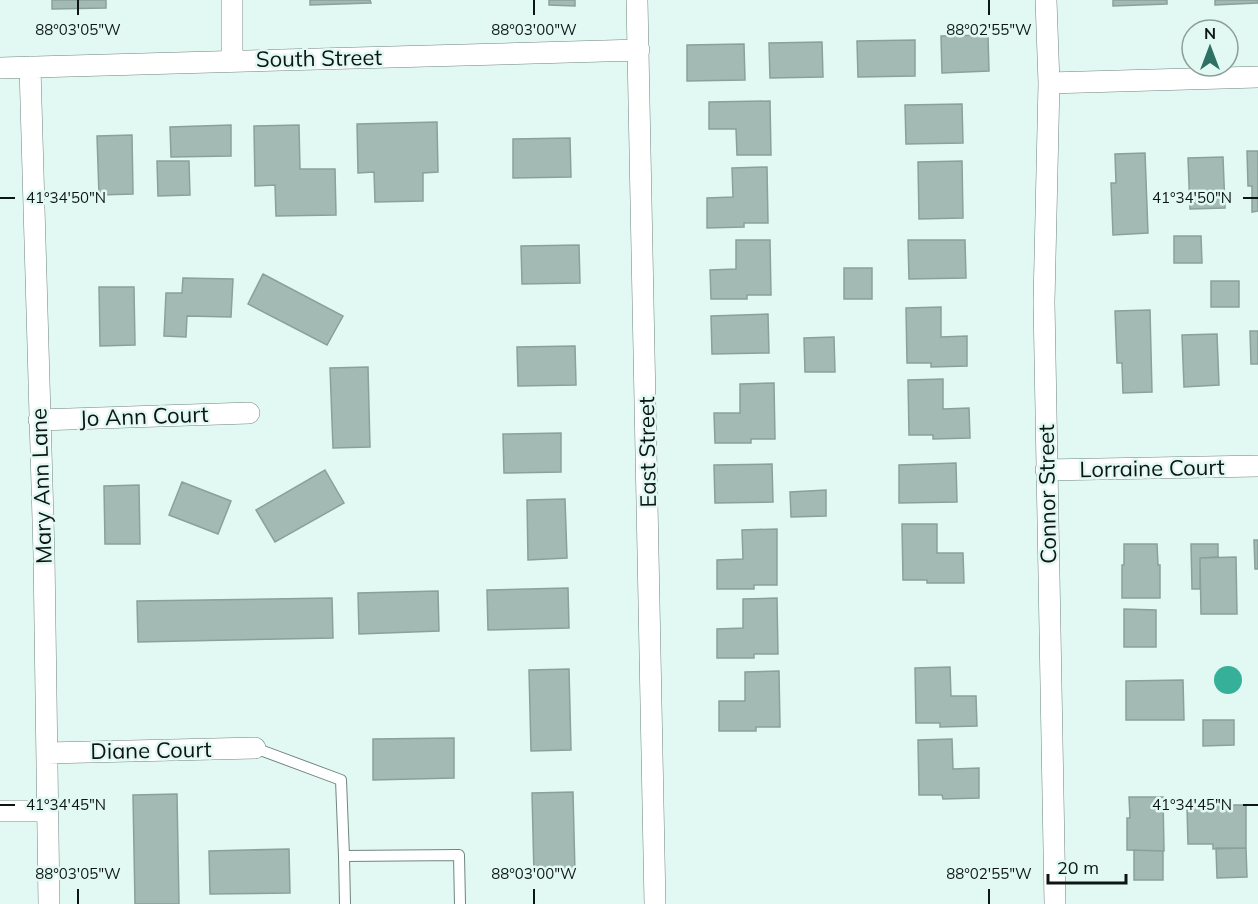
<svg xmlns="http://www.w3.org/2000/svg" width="1258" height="904" font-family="Mulish,sans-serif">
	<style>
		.water { fill: #36b099 }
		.building { fill: #a3bab4; stroke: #8aa09a; stroke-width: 1.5 }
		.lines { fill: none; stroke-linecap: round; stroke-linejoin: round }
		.service-casing { stroke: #708580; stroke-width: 12 }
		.minor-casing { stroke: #708580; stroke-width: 22 }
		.service { stroke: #fff; stroke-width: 10 }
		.minor { stroke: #fff; stroke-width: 21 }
		.ticks { fill: none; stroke: #0e1614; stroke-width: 2 }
		.labels { text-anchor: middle; stroke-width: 5; stroke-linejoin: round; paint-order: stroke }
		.street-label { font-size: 22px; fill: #0e1614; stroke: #e1f9f2 }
		.ticks-label { font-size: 15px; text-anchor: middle; fill: #0e1614; stroke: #e1f9f2; stroke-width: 5; stroke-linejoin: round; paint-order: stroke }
	</style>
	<rect width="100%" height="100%" fill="#e1f9f2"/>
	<path class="water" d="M1214 680a14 14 0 1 1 28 0a14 14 0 1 1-28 0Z"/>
	<path class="building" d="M 52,0 L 106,0 L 106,8 L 52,9 Z
		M 310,0 L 370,0 L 371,3 L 310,5 Z
		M 549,0 L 575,0 L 575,6 L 549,5 Z
		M 1113,0 L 1167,0 L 1167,4 L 1113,6 Z
		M 1215,0 L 1258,0 L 1258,3 L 1215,5 Z
		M 988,35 L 989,71 L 942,73 L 941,36 Z
		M 915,40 L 915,76 L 858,77 L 857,41 Z
		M 822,42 L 823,77 L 770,78 L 769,43 Z
		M 744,44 L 745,80 L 687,81 L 687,45 Z
		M 770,101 L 771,155 L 737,155 L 736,129 L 709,129 L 709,102 Z
		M 962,104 L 963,143 L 906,144 L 905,105 Z
		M 437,122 L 438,172 L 423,173 L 423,201 L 375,202 L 374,172 L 358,173 L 357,124 Z
		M 231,125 L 231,156 L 171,157 L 170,127 Z
		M 299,125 L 300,169 L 335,169 L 336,215 L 276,216 L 275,185 L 255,186 L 254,126 Z
		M 132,135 L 133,194 L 99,195 L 97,136 Z
		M 570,138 L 571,177 L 513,178 L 513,139 Z
		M 1247,151 L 1258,151 L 1258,211 L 1252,212 L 1252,186 L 1248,186 Z
		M 1145,153 L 1148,233 L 1113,235 L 1111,183 L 1116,183 L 1115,154 Z
		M 1223,157 L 1225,208 L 1190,209 L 1188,158 Z
		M 157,161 L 189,161 L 190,195 L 158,196 Z
		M 962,161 L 963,218 L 919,219 L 918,162 Z
		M 767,167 L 768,223 L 744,223 L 744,227 L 707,228 L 707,198 L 733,197 L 732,168 Z
		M 1174,236 L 1201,236 L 1202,263 L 1174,263 Z
		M 736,240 L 770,240 L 771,295 L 747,295 L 747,299 L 711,299 L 710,270 L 736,269 Z
		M 908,240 L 965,240 L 966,278 L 909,279 Z
		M 579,245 L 580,283 L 522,284 L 521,246 Z
		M 844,268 L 872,268 L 872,299 L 844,299 Z
		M 263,274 L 343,316 L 327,345 L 248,304 Z
		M 183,278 L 233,279 L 231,317 L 187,316 L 186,337 L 164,336 L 166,293 L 182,293 Z
		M 1211,281 L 1239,281 L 1239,307 L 1211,307 Z
		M 99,287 L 134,287 L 135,345 L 100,346 Z
		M 941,307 L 941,337 L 967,336 L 967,366 L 931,367 L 931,363 L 907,363 L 906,308 Z
		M 1150,310 L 1152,392 L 1123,393 L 1122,363 L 1117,363 L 1115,311 Z
		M 768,314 L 769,353 L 712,354 L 711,316 Z
		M 1250,331 L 1258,331 L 1258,364 L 1251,364 Z
		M 1217,334 L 1219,385 L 1184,387 L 1182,335 Z
		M 834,337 L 835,372 L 805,372 L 804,338 Z
		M 575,346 L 576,385 L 518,386 L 517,347 Z
		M 368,367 L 370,447 L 333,448 L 330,368 Z
		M 943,379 L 943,409 L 969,408 L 970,438 L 933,439 L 933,435 L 909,435 L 908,380 Z
		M 774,383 L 775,439 L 751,439 L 751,443 L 715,443 L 714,413 L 740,413 L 740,384 Z
		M 561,433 L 561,472 L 504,473 L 503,434 Z
		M 956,463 L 957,502 L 899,503 L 899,465 Z
		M 772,464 L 773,502 L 715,503 L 714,465 Z
		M 325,470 L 344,503 L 275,542 L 256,510 Z
		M 182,482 L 231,501 L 218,534 L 169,515 Z
		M 139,485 L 140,544 L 105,544 L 104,486 Z
		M 826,490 L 826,516 L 791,517 L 790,492 Z
		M 565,499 L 567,558 L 528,560 L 527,500 Z
		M 902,524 L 937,524 L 937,553 L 963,553 L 964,583 L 927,583 L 927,580 L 903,580 Z
		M 777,529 L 777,585 L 754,585 L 754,589 L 717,589 L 717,560 L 743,559 L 742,530 Z
		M 1254,540 L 1258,540 L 1258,569 L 1255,569 Z
		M 1124,544 L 1157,544 L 1158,565 L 1160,565 L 1160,598 L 1122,598 L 1122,565 L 1124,565 Z
		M 1191,544 L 1218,544 L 1218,557 L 1200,558 L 1200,589 L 1192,589 Z
		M 1236,557 L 1237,614 L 1201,614 L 1200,558 Z
		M 568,588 L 569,628 L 488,630 L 487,590 Z
		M 438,591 L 439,631 L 359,634 L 358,593 Z
		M 332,598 L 333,638 L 138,642 L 137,601 Z
		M 777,598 L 778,654 L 754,654 L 754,658 L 717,658 L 717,629 L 743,628 L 743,599 Z
		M 1124,609 L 1156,610 L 1156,647 L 1124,647 Z
		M 950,667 L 951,696 L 976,696 L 977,726 L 940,727 L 940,723 L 916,723 L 915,668 Z
		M 569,669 L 571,750 L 531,751 L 529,670 Z
		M 779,671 L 780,727 L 756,727 L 756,731 L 719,731 L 719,701 L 745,701 L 745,672 Z
		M 1183,680 L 1184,720 L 1126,720 L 1126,681 Z
		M 1203,720 L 1234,720 L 1234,745 L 1203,746 Z
		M 454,738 L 454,778 L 373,780 L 373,739 Z
		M 952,739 L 953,769 L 979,768 L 979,798 L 943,799 L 942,795 L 919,795 L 918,740 Z
		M 573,792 L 575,873 L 534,874 L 532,793 Z
		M 177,794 L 179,904 L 135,904 L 133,795 Z
		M 1129,797 L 1163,797 L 1164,851 L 1127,850 L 1127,818 L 1130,818 Z
		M 1211,805 L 1246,805 L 1246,848 L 1213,849 L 1213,844 L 1188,844 L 1187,808 L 1211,808 Z
		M 1216,848 L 1246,848 L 1247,877 L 1217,878 Z
		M 289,849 L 290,893 L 210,894 L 209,851 Z
		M 1134,850 L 1163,851 L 1163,880 L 1134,880 Z"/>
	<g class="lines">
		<defs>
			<path id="service" d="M 255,748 L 341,780 L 344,856 L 459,855 L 460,904
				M 344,856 L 345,904"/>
			<path id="minor" d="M 232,0 L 232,60
				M 637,0 L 655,904
				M 1046,0 L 1049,83 L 1044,302 L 1055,904
				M 30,67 L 44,555 L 49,904
				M 0,68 L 639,50
				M 1049,83 L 1258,77
				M 39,420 L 249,413
				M 1046,470 L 1258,466
				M 47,753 L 255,748
				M 0,811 L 47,811"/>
		</defs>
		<use href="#service" class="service-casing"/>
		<use href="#minor" class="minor-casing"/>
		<use href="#service" class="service"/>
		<use href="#minor" class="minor"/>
	</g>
	<path class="ticks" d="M 78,0 L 78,15M 534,0 L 534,15M 989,0 L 989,15M 0,198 L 15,198M 1243,198 L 1258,198M 0,805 L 15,805M 1243,805 L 1258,805M 78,889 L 78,904M 534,889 L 534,904M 989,889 L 989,904"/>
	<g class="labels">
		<g class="street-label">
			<text transform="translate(319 58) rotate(-1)" y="8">South Street</text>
			<text transform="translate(144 416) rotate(-2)" y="8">Jo Ann Court</text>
			<text transform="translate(647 452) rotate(-91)" y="8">East Street</text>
			<text transform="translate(1152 468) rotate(-1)" y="8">Lorraine Court</text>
			<text transform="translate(41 486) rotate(-92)" y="8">Mary Ann Lane</text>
			<text transform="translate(1047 494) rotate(-91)" y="8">Connor Street</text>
			<text transform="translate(151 750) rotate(-1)" y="8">Diane Court</text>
		</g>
	</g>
	<g class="ticks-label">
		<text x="78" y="35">88°03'05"W</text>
		<text x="534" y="35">88°03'00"W</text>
		<text x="989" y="35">88°02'55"W</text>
		<text x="66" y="203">41°34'50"N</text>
		<text x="1192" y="203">41°34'50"N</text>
		<text x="66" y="810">41°34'45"N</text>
		<text x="1192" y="810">41°34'45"N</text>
		<text x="78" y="879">88°03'05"W</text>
		<text x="534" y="879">88°03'00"W</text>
		<text x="989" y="879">88°02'55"W</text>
	</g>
	<g transform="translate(1210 48)"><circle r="28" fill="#e1f9f2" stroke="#8d9e99" stroke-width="1.5"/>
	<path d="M0-4.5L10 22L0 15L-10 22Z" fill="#2e7163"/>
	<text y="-9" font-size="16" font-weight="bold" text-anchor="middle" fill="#0e1614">N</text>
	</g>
	<path d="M1048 874v9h78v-9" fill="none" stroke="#0e1614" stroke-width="3"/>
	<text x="1057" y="874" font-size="18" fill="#0e1614" stroke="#e1f9f2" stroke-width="4.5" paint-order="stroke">20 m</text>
</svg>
